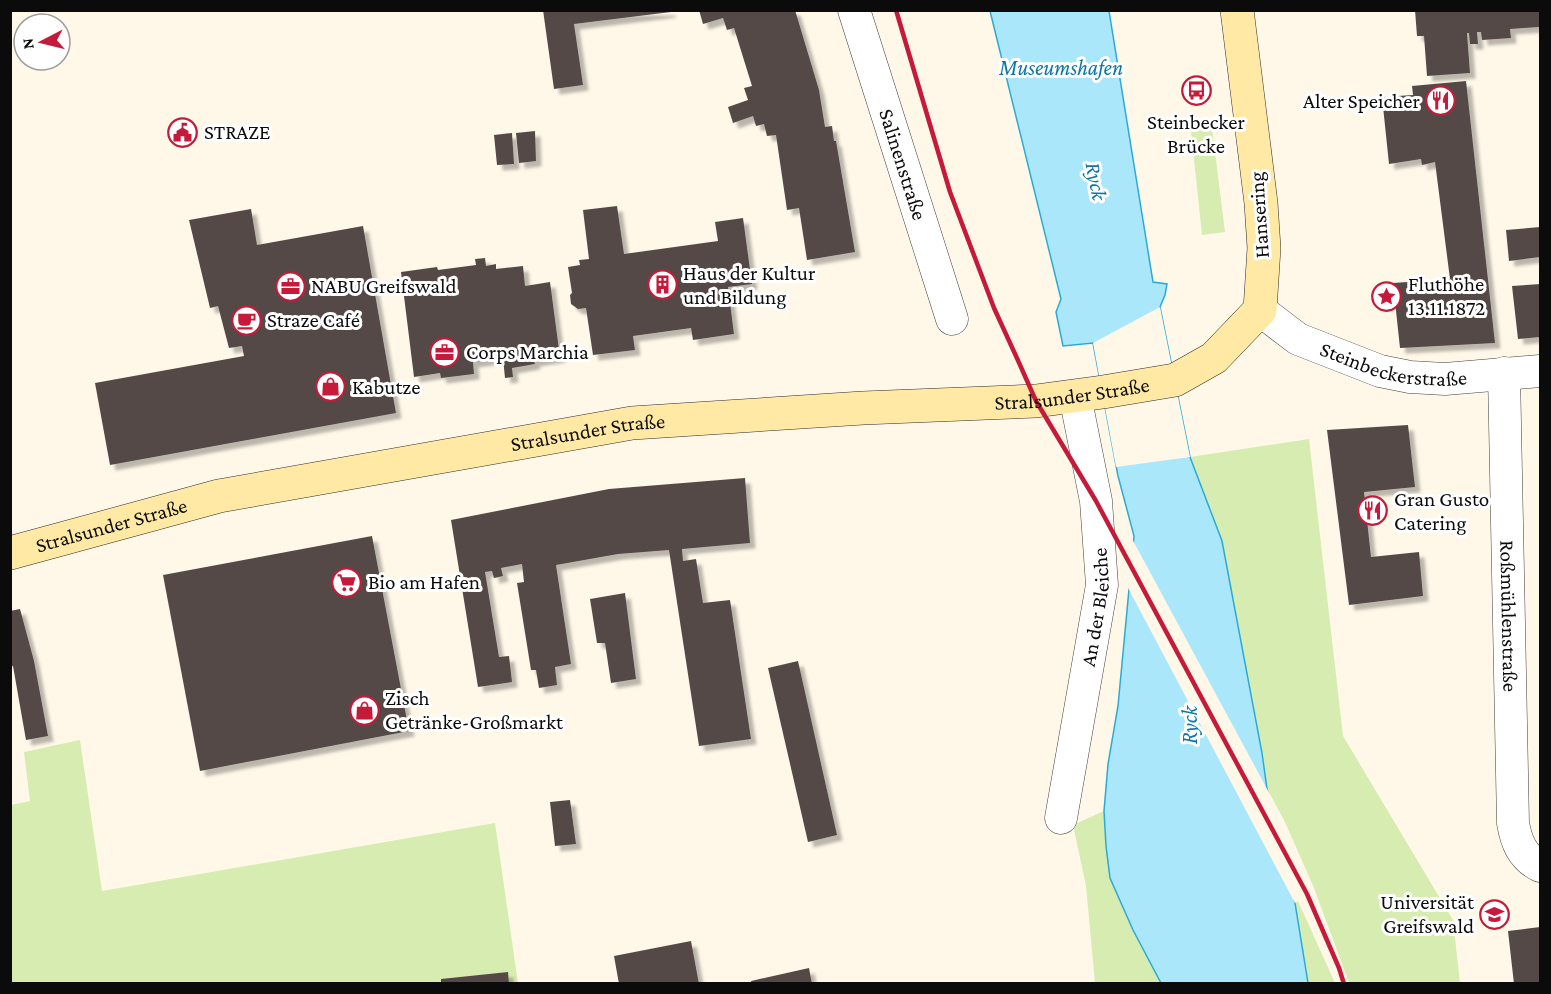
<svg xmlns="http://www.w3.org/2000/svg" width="1551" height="994" font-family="'Crimson Pro',serif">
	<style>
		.green { fill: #d7ecb0 }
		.water { fill: #aae7fb; stroke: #2baad7; stroke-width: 1.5 }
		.pier { fill: #fff8e9 }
		.building { fill: #554a47; filter: url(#shadow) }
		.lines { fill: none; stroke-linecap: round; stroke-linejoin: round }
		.minor-casing { stroke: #3e3e3e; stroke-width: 33 }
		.secondary-casing { stroke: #2d2d2d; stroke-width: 34 }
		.minor { stroke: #fff; stroke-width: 32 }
		.secondary { stroke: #ffe9a4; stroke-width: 33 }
		.rail { stroke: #c51a39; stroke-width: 4.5 }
		.labels { text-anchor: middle; stroke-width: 6; stroke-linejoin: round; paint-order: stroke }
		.poi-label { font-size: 21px; fill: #0b0b0b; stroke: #fff; text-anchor: start }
		.street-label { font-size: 21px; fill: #0b0b0b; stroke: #fff }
		.water-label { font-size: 22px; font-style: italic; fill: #0c77a5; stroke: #fff }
	</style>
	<defs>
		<filter id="shadow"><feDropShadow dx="5.5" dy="5.5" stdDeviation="1.5" flood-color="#0004"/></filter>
	</defs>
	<rect width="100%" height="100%" fill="#fff8e9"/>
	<path class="green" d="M 1211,120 L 1225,232 L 1202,235 L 1190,122 Z
		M 1309,439 L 1343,736 L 1453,920 L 1460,983 L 1349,983 L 1314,888 L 1284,820 L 1267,789 L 1262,753 L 1222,541 L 1190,457 Z
		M 80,740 L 102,891 L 495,823 L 518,983 L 11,984 L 11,805 L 30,801 L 24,752 Z
		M 1104,811 L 1110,878 L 1133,930 L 1161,983 L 1095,983 L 1086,886 L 1073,825 Z
		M 1298,901 L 1335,983 L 1308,983 L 1295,903 Z"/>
	<path class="water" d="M 990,11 L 1109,11 L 1153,282 L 1167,284 L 1165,295 L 1160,307 L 1190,457 L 1222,541 L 1262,753 L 1267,789 L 1295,903 L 1308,983 L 1161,983 L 1133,930 L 1110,878 L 1106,846 L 1104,811 L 1108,764 L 1118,706 L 1134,536 L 1118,476 L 1093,343 L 1063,346 L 1056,312 L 1061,299 Z"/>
	<path class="pier" d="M 1160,307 L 1190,457 L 1116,467 L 1093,343 Z
		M 1131,537 L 1273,800 L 1298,901 L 1295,903 L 1126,584 Z"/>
	<path class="building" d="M 543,10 L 670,10 L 671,12 L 574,24 L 583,85 L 554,89 Z
		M 699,10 L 795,10 L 819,90 L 825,127 L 832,126 L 834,141 L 836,141 L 855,252 L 807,260 L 799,208 L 787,210 L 776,135 L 767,136 L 764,124 L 756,126 L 753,116 L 733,123 L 728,107 L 748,100 L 744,88 L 752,86 L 734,28 L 727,30 L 723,18 L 703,24 Z
		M 1415,10 L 1540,10 L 1540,27 L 1510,29 L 1511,38 L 1482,40 L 1481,32 L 1477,32 L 1478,44 L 1470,44 L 1469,33 L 1467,33 L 1470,73 L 1427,76 L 1424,36 L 1417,36 Z
		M 1466,81 L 1495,343 L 1400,348 L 1393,283 L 1450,279 L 1435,162 L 1422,165 L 1421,159 L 1389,164 L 1382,97 L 1413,95 L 1412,86 Z
		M 535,131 L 536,161 L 519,163 L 516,133 Z
		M 512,133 L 514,164 L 497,165 L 494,135 Z
		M 617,206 L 624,254 L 718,241 L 715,222 L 743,218 L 752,284 L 728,287 L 734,334 L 693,340 L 691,328 L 633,336 L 635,350 L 593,355 L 586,308 L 578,309 L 571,304 L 570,295 L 572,293 L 568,267 L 580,265 L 579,260 L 589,259 L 583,210 Z
		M 251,209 L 257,245 L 363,226 L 396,413 L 110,465 L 95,383 L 244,356 L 242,346 L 229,348 L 218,306 L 210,308 L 189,220 Z
		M 1540,227 L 1540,257 L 1509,261 L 1506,230 Z
		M 485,258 L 486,266 L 496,264 L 496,269 L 523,266 L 525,286 L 550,282 L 560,357 L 534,361 L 535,364 L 512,368 L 513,377 L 505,378 L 503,358 L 473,362 L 474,374 L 441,378 L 440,373 L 414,377 L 401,272 L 437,267 L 438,270 L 476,265 L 475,259 Z
		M 1540,284 L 1540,337 L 1518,339 L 1512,286 Z
		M 1408,425 L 1415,487 L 1364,492 L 1371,557 L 1419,552 L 1423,596 L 1349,605 L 1327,430 Z
		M 745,478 L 750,543 L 682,549 L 683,561 L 696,559 L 703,603 L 730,600 L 751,739 L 699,746 L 669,550 L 618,554 L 556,565 L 571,664 L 555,667 L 557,685 L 539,688 L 536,670 L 531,670 L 517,583 L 524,582 L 522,564 L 501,568 L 503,576 L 494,578 L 492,571 L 485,572 L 499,657 L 509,656 L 512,682 L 478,687 L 451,520 L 609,489 Z
		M 372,536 L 409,731 L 200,771 L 163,575 Z
		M 625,593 L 636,679 L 611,683 L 605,643 L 597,643 L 590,599 Z
		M 20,609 L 34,661 L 48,736 L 26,740 L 13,666 L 10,667 L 10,611 Z
		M 798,661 L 837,835 L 808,842 L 768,668 Z
		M 570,800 L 576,844 L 555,846 L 550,802 Z
		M 1540,927 L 1540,984 L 1514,984 L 1508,931 Z
		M 691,941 L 699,984 L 619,984 L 614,956 Z
		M 809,968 L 812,984 L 752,984 L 751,981 Z
		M 508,972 L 509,984 L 441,984 L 441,979 Z"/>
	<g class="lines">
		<defs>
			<g id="minor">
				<path id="s1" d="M 854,10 L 952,319"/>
				<path id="s2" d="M 1260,310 L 1298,339 L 1380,371 L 1410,377 L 1445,379 L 1540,371"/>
				<path id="s3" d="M 1504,373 L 1513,823 C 1516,841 1522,857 1540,866"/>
				<path id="s4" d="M 1061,818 L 1102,585 L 1096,501 L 1075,396"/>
			</g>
			<g id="secondary">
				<path id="s5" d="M 10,553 L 219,496 L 632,423 L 863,408 L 1036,401 L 1103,392 L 1175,380 L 1214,358 L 1260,310 L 1264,248 L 1261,203 L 1237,10"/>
			</g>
		</defs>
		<use href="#minor" class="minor-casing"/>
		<use href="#secondary" class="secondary-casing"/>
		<use href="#minor" class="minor"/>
		<use href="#secondary" class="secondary"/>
		<path class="rail" d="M 896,10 L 950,192 L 994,308 L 1016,356 L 1036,401 L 1096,501 L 1307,894 L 1339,968 L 1344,984"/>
	</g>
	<defs>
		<symbol id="bus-ring" viewBox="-11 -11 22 22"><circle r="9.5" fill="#fff" stroke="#c51a39" stroke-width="1.5"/><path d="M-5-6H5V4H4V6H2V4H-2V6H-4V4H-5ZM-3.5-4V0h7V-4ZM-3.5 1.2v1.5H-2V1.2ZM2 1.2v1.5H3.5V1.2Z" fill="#c51a39"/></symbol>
		<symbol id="restaurant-ring" viewBox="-11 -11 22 22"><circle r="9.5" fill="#fff" stroke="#c51a39" stroke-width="1.5"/><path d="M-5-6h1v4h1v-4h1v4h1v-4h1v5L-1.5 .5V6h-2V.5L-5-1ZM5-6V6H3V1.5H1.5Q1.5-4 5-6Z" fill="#c51a39"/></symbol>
		<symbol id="civic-ring" viewBox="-11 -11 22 22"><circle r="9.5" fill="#fff" stroke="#c51a39" stroke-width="1.5"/><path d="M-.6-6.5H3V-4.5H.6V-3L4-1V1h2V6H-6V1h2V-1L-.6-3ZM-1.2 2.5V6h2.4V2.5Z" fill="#c51a39"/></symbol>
		<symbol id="building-ring" viewBox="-11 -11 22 22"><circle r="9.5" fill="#fff" stroke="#c51a39" stroke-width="1.5"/><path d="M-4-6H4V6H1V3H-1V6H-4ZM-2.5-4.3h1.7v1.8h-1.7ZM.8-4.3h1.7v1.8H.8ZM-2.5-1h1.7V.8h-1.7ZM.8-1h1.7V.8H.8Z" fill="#c51a39"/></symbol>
		<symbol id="office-ring" viewBox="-11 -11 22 22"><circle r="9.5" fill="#fff" stroke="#c51a39" stroke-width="1.5"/><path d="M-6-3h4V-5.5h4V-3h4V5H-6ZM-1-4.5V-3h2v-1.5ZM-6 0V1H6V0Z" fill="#c51a39"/></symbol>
		<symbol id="sight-ring" viewBox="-11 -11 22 22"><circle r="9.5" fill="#fff" stroke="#c51a39" stroke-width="1.5"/><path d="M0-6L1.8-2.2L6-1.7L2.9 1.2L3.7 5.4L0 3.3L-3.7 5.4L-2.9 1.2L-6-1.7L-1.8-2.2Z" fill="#c51a39"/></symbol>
		<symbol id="cafe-ring" viewBox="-11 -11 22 22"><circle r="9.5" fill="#fff" stroke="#c51a39" stroke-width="1.5"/><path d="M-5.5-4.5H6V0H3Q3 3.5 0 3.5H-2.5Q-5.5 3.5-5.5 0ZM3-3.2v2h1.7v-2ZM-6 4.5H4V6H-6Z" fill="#c51a39"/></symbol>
		<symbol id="shop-ring" viewBox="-11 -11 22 22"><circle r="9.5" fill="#fff" stroke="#c51a39" stroke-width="1.5"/><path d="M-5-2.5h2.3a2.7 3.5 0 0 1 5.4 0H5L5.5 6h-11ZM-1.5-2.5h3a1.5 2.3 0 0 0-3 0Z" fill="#c51a39"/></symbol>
		<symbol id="supermarket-ring" viewBox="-11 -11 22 22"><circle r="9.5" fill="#fff" stroke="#c51a39" stroke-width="1.5"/><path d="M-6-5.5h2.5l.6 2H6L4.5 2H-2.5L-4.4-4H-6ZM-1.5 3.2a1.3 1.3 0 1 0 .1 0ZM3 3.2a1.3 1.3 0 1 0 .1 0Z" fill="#c51a39"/></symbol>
		<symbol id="university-ring" viewBox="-11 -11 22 22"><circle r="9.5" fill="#fff" stroke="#c51a39" stroke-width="1.5"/><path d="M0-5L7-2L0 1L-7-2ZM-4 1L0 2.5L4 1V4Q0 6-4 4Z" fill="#c51a39"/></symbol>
	</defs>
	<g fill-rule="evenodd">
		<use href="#bus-ring" x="1180" y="74" width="33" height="33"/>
		<use href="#restaurant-ring" x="1424" y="84" width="33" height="33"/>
		<use href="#civic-ring" x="166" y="116" width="33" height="33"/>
		<use href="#building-ring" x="646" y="268" width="33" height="33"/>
		<use href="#office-ring" x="274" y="270" width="33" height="33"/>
		<use href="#sight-ring" x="1370" y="280" width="33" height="33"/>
		<use href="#cafe-ring" x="230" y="304" width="33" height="33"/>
		<use href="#office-ring" x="428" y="336" width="33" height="33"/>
		<use href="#shop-ring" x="314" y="370" width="33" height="33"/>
		<use href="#restaurant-ring" x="1356" y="494" width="33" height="33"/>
		<use href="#supermarket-ring" x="330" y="566" width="33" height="33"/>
		<use href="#shop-ring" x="348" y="694" width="33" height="33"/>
		<use href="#university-ring" x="1478" y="898" width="33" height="33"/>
	</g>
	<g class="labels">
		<g class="poi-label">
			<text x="1420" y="108" text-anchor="end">Alter Speicher</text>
			<text x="1196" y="129" text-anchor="middle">Steinbecker<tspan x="1196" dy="24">Brücke</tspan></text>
			<text x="204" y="139">STRAZE</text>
			<text x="683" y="280">Haus der Kultur<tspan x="683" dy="24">und Bildung</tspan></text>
			<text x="1408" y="291">Fluthöhe<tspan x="1408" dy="24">13.11.1872</tspan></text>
			<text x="311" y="293">NABU Greifswald</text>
			<text x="267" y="327">Straze Café</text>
			<text x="466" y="359">Corps Marchia</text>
			<text x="352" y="394">Kabutze</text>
			<text x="1394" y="506">Gran Gusto<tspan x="1394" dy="24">Catering</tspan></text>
			<text x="368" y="589">Bio am Hafen</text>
			<text x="385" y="705">Zisch<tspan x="385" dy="24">Getränke-Großmarkt</tspan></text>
			<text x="1474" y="909" text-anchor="end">Universität<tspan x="1474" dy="24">Greifswald</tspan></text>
		</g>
		<g class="street-label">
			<text dy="7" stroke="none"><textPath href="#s1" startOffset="162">Salinenstraße</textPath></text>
			<text transform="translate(1259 215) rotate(-94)" y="7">Hansering</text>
			<text dy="7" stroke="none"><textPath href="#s2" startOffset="148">Steinbeckerstraße</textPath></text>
			<text dy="7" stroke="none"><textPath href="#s5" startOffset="1077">Stralsunder Straße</textPath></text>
			<text dy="7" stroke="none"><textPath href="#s5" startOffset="591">Stralsunder Straße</textPath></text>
			<text dy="7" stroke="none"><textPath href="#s5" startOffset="105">Stralsunder Straße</textPath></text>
			<text dy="7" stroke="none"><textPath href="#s4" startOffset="214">An der Bleiche</textPath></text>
			<text dy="7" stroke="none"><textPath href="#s3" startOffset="243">Roßmühlenstraße</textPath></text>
		</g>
		<g class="water-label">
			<text x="1061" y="75">Museumshafen</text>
			<text transform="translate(1097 181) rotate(79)" y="8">Ryck</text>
			<text transform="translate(1189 725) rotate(-90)" y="8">Ryck</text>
		</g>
	</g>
	<rect width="1551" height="994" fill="none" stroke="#0b0b0b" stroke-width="24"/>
	<g transform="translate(42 42) rotate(263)"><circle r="28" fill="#ffffff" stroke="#9d9d9d" stroke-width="1.5"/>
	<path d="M0-4.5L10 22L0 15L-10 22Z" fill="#c51a39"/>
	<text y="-9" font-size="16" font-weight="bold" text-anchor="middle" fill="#0b0b0b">N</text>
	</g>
</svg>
